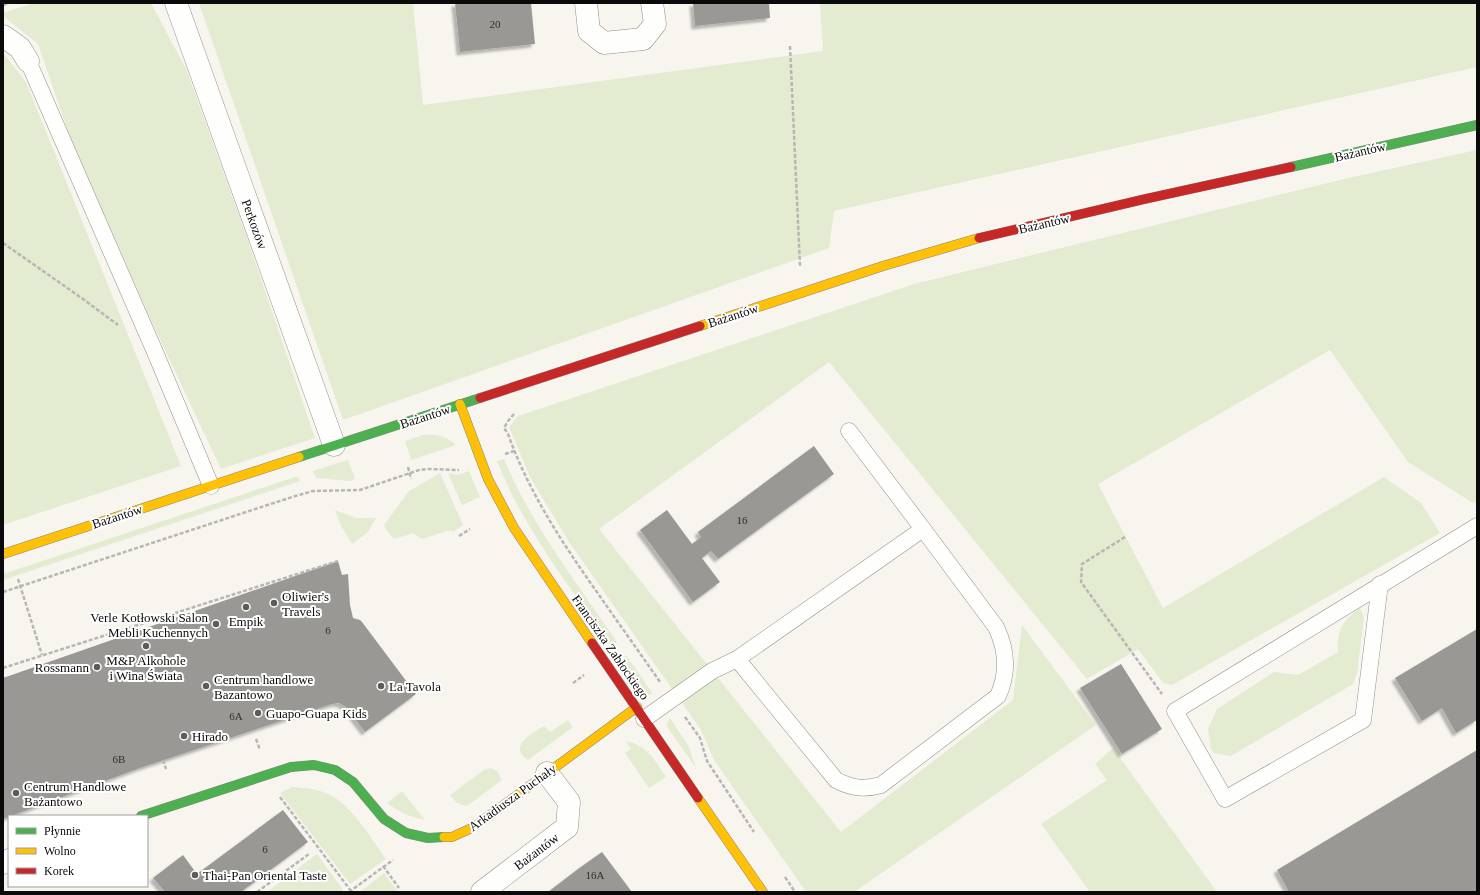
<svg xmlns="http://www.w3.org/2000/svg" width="1480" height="895" font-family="'Times New Roman',serif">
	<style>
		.green { fill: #e3ebd1 }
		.building { fill: #9a9894; filter: url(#shadow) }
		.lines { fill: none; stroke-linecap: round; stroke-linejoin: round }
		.lane-casing { stroke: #91908d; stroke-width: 17 }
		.street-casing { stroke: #91908d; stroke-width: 23 }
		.fast-casing { stroke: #888683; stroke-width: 10 }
		.slow-casing { stroke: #888683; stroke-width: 10 }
		.jam-casing { stroke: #888683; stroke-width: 10 }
		.path { stroke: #b7b6b5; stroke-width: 2.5; stroke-dasharray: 4 2; stroke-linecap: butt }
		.lane { stroke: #fefefc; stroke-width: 16 }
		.street { stroke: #fefefc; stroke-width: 22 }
		.fast { stroke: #4caf50; stroke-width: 9 }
		.slow { stroke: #ffc107; stroke-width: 9 }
		.jam { stroke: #c62828; stroke-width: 9 }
		.poi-dot { fill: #5d5c5a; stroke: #fff; stroke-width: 1.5 }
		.labels { text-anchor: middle; stroke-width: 4; stroke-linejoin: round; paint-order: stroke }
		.number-label { font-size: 11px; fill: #2e2e2c }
		.street-label { font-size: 13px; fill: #0a0a0a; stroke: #fff }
		.poi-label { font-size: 13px; fill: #0a0a0a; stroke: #fff; text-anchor: start }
	</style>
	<defs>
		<filter id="shadow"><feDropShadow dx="-3.5" dy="3.5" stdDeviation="1" flood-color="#0004"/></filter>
	</defs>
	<rect width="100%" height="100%" fill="#f8f5ee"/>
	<path class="green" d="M 34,3 L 151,3 L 186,69 L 246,235 L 315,438 L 221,469 L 150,318 L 72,143 L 38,44 L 3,16 L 3,13 Z
		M 199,3 L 413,3 L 423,105 L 823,51 L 820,3 L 1477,3 L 1477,67 L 834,211 L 829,248 L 343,420 Z
		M 3,53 L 26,82 L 181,466 L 3,525 Z
		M 1477,150 L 1477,501 L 1473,503 L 1408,462 L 1330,350 L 1098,484 L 1163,608 L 1384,477 L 1421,503 L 1440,533 L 1172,685 L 1163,683 L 1138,649 L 1087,679 L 829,362 L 599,529 L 841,832 L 1013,700 L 1022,625 L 1096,725 L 854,892 L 806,892 L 714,760 L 701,730 L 569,542 L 530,477 L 509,427 L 518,416 L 914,284 L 1344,179 Z
		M 423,435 C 436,434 447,436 456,445 L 411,460 L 405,441 Z
		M 504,459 C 532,526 577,583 617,642 L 611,646 C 571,588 523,528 497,461 Z
		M 348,460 L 355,479 L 350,481 L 316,478 L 313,471 Z
		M 469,471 L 480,497 L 462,505 L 448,473 L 458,475 Z
		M 440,473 L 463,525 L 453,532 L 450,530 L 422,539 L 413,533 L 394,539 L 387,531 L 384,525 L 409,491 Z
		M 298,476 L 300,481 L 3,580 L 3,574 Z
		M 335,510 L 356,518 L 376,518 L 368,532 L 352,544 L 341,526 Z
		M 1360,608 L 1364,617 L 1357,673 L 1353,684 L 1231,756 L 1214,753 L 1211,749 L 1208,729 L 1217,709 L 1274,672 L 1298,675 L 1338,652 C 1337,629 1342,622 1360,608 Z
		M 626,655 L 653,694 L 649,695 L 643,692 L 620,660 Z
		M 670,718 L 688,745 L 696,768 L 668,728 L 667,724 Z
		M 568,720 L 573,727 L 528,760 C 507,747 532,733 544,726 L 550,732 Z
		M 626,741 C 648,746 654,759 666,777 L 649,788 L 625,753 L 631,749 Z
		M 1113,748 L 1217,892 L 1090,892 L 1041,824 L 1107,780 L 1095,764 Z
		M 491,768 L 497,771 L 502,780 L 467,806 L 457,803 L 450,795 L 484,770 Z
		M 292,787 C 303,788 313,788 323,792 C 349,800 370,837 386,859 L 350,884 L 280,793 Z
		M 402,791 L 425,820 C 410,817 399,812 387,803 Z
		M 317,854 L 343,890 L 340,892 L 267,892 Z
		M 384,873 L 398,892 L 360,892 Z"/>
	<path class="building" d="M 455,3 L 531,3 L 535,44 L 460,52 Z
		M 693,3 L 769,3 L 770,18 L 695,26 Z
		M 814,446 L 834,474 L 718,559 L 711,551 L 702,558 L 720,582 L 693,602 L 640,530 L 667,510 L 692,544 L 701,537 L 698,532 Z
		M 338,561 L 342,575 L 348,574 L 350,605 L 353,618 L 360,620 L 362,622 L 416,694 L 365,732 L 346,707 L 339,703 L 332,704 L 140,768 L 3,819 L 3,678 Z
		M 1477,629 L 1477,720 L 1456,733 L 1442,708 L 1422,721 L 1395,678 Z
		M 1121,664 L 1162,729 L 1122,754 L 1080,688 Z
		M 1477,750 L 1477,892 L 1289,892 L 1277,870 Z
		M 283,810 L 308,842 L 241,892 L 165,892 L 153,878 L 183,855 L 197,874 Z
		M 602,852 L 632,892 L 548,892 L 578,869 Z"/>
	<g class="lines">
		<defs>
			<path id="lane" d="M 28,61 L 155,352 L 211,486
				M 1380,584 L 1363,720 L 1225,799 L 1175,711 L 1477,526
				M 737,659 L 836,780 C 851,788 864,790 881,785 L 998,696 C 1009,672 1007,650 996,627 L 923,529
				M 644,719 L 712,671 L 737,659 L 923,529 L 849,431"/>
			<path id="street" d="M 176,3 L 334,445
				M 586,3 L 589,31 L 604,43 L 643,39 L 655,24 L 652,3
				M 3,36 L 20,48 L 28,61
				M 3,863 L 9,860
				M 482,892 L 567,827 L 569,802 L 547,773"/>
			<path id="fast" d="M 1291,167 L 1477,125
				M 299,457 L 480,398
				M 141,816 L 291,767 L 314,765 L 335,770 L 353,782 L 384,819 L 406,833 L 428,838 L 444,837"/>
			<path id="slow" d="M 700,326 L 883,266 L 979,238
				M 460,404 L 488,479 L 514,528 L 592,643
				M 3,554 L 299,457
				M 698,798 L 763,892
				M 444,837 L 452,837 L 474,827 L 637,707"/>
			<path id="jam" d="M 979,238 L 1145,199 L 1291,167
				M 480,398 L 700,326
				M 592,643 L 698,798"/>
		</defs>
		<use href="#lane" class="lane-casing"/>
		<use href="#street" class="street-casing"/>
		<use href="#fast" class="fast-casing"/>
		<use href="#slow" class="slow-casing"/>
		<use href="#jam" class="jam-casing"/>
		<path class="path" d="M 3,5 L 9,3
			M 790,46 L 800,266
			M 3,243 L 83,299 L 118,325
			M 514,414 L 508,421 L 504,428 L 508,434 C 529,493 563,544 599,595 C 619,624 640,653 660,682
			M 505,454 L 514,451
			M 408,467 L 411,479
			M 459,536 L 470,529
			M 1125,537 L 1082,564 L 1081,582 L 1162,694
			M 18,579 L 42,655
			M 3,592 L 292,497 L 313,491 L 360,490 L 419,470 L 428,469 L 459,470
			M 119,630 L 123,641
			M 3,668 L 338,561
			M 573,683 L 584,675
			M 685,717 L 700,738 L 707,761 L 754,832
			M 256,739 L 260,750
			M 163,760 L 166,769
			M 280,797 L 351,891
			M 383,866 L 399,888
			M 785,877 L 795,892
			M 257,892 L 309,854
			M 349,892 L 393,860"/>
		<use href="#lane" class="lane"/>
		<use href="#street" class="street"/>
		<use href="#fast" class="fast"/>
		<use href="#slow" class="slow"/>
		<use href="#jam" class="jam"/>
	</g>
	<g class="poi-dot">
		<circle cx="274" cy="603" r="4"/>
		<circle cx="246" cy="607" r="4"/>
		<circle cx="216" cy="624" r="4"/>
		<circle cx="146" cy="646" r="4"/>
		<circle cx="97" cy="667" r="4"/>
		<circle cx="206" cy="686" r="4"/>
		<circle cx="381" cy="686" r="4"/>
		<circle cx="258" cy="713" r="4"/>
		<circle cx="184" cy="736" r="4"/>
		<circle cx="16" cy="793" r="4"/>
		<circle cx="195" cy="875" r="4"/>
	</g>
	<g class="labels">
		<g class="number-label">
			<text x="495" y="28">20</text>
			<text x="742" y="524">16</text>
			<text x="328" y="634">6</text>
			<text x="236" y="720">6A</text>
			<text x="119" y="763">6B</text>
			<text x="265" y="853">6</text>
			<text x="595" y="879">16A</text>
		</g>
		<g class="street-label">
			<text transform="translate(1360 151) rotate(-13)" y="5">Bażantów</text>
			<text transform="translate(1044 223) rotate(-13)" y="5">Bażantów</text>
			<text transform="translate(255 224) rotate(70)" y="5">Perkozów</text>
			<text transform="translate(733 315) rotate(-18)" y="5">Bażantów</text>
			<text transform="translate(425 416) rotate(-18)" y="5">Bażantów</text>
			<text transform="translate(117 516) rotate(-18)" y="5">Bażantów</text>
			<text transform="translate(611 647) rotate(55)" y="5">Franciszka Zabłockiego</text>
			<text transform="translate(512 797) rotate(-36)" y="5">Arkadiusza Puchały</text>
			<text transform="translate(536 851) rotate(-37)" y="5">Bażantów</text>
		</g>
		<g class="poi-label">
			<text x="282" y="601">Oliwier's<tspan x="282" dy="15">Travels</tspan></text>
			<text x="208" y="622" text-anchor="end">Verle Kotłowski Salon<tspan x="208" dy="15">Mebli Kuchennych</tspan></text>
			<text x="246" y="626" text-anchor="middle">Empik</text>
			<text x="146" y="665" text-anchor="middle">M&amp;P Alkohole<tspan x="146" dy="15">i Wina Świata</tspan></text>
			<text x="89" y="672" text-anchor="end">Rossmann</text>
			<text x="214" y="684">Centrum handlowe<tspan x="214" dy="15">Bazantowo</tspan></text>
			<text x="389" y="691">La Tavola</text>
			<text x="266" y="718">Guapo-Guapa Kids</text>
			<text x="192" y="741">Hirado</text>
			<text x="24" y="791">Centrum Handlowe<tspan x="24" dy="15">Bażantowo</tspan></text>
			<text x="203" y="880">Thai-Pan Oriental Taste</text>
		</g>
	</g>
	<rect width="1480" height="895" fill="none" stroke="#0a0a0a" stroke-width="8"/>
	<rect x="8" y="815" width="140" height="72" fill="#ffffff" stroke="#9d9d9d"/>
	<rect x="16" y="828" width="20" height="6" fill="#4caf50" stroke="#9d9d9d"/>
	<text x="44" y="835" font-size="12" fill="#0a0a0a">Płynnie</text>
	<rect x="16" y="848" width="20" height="6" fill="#ffc107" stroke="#9d9d9d"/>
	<text x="44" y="855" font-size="12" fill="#0a0a0a">Wolno</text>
	<rect x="16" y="868" width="20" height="6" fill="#c62828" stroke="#9d9d9d"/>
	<text x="44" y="875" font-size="12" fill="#0a0a0a">Korek</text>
</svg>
